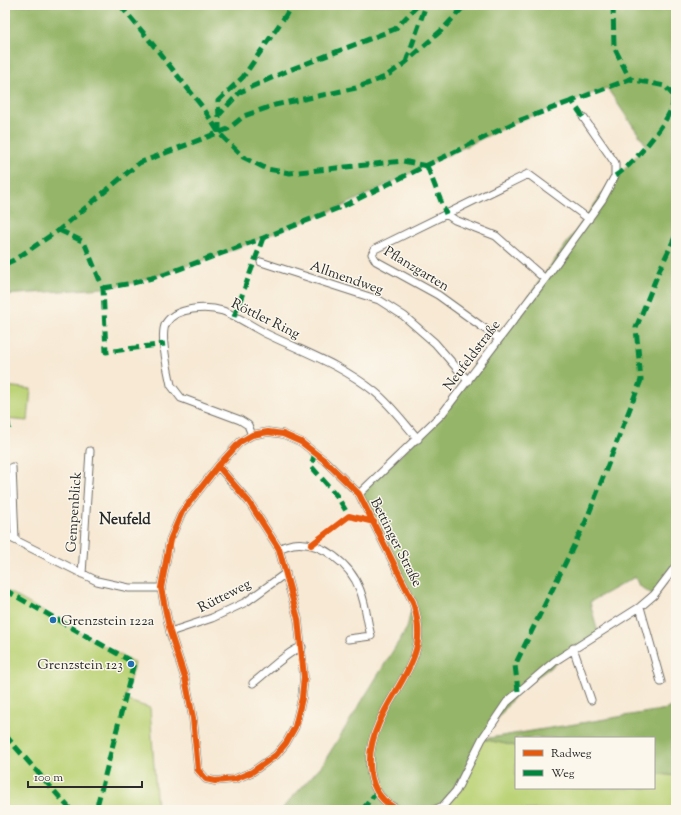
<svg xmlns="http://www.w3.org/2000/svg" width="681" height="815" font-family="'Sorts Mill Goudy',serif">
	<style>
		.green { fill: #bcd377; stroke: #747f51 }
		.forest { fill: #95b568; stroke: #60704a }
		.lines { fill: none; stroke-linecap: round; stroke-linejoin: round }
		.minor-casing { stroke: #726e66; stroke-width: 9 }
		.minor { stroke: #fff; stroke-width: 7 }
		.quiet { stroke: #00873e; stroke-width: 5; stroke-dasharray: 10 5; stroke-linecap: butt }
		.cycleway-casing { stroke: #fbf7ec; stroke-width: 8 }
		.cycleway { stroke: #e8590c; stroke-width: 6 }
		.poi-dot { fill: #1f6fb2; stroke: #fbf7ec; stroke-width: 1.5 }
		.labels { text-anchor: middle; stroke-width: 3; stroke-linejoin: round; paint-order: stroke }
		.street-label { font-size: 14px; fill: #2b2b2b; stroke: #fbf7ec }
		.poi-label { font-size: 14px; fill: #2b2b2b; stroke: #fbf7ec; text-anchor: start }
		.neighbourhood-label { font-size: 15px; font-weight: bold; fill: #2b2b2b; stroke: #fbf7ec }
	</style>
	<rect width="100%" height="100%" fill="#fbf7ec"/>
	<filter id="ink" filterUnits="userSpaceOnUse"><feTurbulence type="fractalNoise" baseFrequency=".025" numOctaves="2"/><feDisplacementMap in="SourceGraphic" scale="8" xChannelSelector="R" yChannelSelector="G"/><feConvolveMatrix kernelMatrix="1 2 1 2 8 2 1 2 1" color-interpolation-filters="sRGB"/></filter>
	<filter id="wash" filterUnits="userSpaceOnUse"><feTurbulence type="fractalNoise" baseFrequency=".012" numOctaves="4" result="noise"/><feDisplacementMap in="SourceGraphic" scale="16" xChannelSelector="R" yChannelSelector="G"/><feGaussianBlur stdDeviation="0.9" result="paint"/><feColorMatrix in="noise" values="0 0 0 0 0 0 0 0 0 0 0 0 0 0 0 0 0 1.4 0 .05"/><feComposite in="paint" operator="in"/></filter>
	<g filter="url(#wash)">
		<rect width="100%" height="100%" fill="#f7e9d4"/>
		<path class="green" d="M 5,386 L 31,389 L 28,421 L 5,419 Z
			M 5,590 L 134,663 L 125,700 L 150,708 L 157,810 L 5,810 Z
			M 482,739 L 516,746 L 516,788 L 654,788 L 654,773 L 676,776 L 676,810 L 434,810 Z"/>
		<path class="forest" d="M 5,5 L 676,5 L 676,566 L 654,595 L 639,586 L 635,577 L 590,602 L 598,633 L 518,691 L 483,739 L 667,709 L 676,703 L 676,776 L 654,773 L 654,738 L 516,738 L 516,746 L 482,739 L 456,791 L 434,810 L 281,810 L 322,765 L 357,709 L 407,628 L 413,602 L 359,494 L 418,439 L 468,381 L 615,176 L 623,171 L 646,145 L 607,88 L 518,121 L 341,207 L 214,257 L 133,283 L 103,288 L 5,295 Z"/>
	</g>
	<g filter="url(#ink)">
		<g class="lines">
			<defs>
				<path id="minor" d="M 446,214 L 455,220 L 496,236 L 545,279
					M 261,262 L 379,300 L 404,316 L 435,343 L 468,381
					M 499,339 L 438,295 L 376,261 L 372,254 L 375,249 L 528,174 L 589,219
					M 252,435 L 248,425 L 240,420 L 181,398 L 171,385 C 168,370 159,335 166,323 C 176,307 207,306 223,311 C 240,317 255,329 271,336 C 309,354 341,365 375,392 C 391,405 404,423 418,439
					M 218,466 L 249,502 L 279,549 L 298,619 L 304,677 L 302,698 L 295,727 L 286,743 L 276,755 L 252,772 L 235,779 L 215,781 L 206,779 L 198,770 L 193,718 L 185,678 L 170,632 L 161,588 L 170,540 L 182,512 L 218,466 L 240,442 L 252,435 L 268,432 L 283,434 L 301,442 L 324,460 L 359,494 L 413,602 C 418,619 421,636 415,653 C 407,678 389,699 379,723 C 365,754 364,795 399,810
					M 12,467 L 15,539
					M 359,494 L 442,414 L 545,279 L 602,200 L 615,176 L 615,163 L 583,117
					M 5,535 L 97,581 L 129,588 L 161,588
					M 279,549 C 283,547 288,545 293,544 C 321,540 351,565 360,590 C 366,605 367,621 371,636 L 348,639
					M 82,574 L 90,451
					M 640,607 L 661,682
					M 170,632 L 212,618 L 246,602 L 286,573
					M 573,648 L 591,700
					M 253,683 C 265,674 289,650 302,647
					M 434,810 L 443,806 L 456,791 L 482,739 L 507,702 L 555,661 L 640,607 L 654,595 L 676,566"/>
			</defs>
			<use href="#minor" class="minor-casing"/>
			<use href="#minor" class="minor"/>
			<path class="quiet" d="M 120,5 L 146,36 L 204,109 L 219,133 L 243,157 L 267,169 L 290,173 L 403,161 L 427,166
				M 613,5 L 614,47 L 630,79
				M 406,62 L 426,5
				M 219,117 L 218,101 L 243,77 L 286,15 L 291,5
				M 583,117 L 572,101 L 630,79 L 665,86 L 673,95 L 676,94
				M 219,133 L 219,115 L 240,92 L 287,71 L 395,29 L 418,5
				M 427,166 L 446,214
				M 615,176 C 631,167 666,125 672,107 C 673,104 673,99 673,95
				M 59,230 L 84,242 L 103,288 L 106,352 L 165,344
				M 5,264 L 14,260 L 59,230 L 139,163 L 228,129 L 244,116 L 275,105 L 356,88 L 385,77 L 405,63 L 444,28 L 465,5
				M 103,288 L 133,283 L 163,275 L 263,238 L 341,207 L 518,121 L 572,101
				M 234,317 L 263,238
				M 5,407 L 9,429
				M 315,453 L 311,466 L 337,496 L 349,516
				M 5,590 L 134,663 L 96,810
				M 518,691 L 515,665 L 586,521 L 641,380 L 636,328 L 659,271 L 676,235
				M 5,735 L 71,810
				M 362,810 L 376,793"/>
			<defs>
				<path id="cycleway" d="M 218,466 L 249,502 L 279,549 L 298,619 L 304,677 L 302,698 L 295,727 L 286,743 L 276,755 L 252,772 L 235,779 L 215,781 L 206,779 L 198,770 L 193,718 L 185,678 L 170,632 L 161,588 L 170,540 L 182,512 L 218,466 L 240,442 L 252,435 L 268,432 L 283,434 L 301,442 L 324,460 L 359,494 L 413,602 C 418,619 421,636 415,653 C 407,678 389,699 379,723 C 365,754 364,795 399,810
					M 311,545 L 349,516 L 374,522"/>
			</defs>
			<use href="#cycleway" class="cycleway-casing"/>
			<use href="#cycleway" class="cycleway"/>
		</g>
	</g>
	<g class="poi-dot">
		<circle cx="53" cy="620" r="4"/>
		<circle cx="131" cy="664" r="4"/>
	</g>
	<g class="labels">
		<g class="street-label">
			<text transform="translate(417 268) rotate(31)" y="5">Pflanzgarten</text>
			<text transform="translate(347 277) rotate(19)" y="5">Allmendweg</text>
			<text transform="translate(266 318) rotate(26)" y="5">Röttler Ring</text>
			<text transform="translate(471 355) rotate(-53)" y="5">Neufeldstraße</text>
			<text transform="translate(73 512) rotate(-86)" y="5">Gempenblick</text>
			<text transform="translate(397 542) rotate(63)" y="5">Bettinger Straße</text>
			<text transform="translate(224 595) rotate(-27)" y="5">Rütteweg</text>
		</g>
		<g class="poi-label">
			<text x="61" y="625">Grenzstein 122a</text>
			<text x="123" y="669" text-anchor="end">Grenzstein 123</text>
		</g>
		<g class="neighbourhood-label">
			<text x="125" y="524">Neufeld</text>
		</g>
	</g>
	<rect width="681" height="815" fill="none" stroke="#fbf7ec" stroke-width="20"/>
	<rect x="515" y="737" width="140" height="52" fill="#fbf7ec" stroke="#a8a59f"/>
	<rect x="523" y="750" width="20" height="6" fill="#e8590c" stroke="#a8a59f"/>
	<text x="551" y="757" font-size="12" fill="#2b2b2b">Radweg</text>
	<rect x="523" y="770" width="20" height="6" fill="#00873e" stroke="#a8a59f"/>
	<text x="551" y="777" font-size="12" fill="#2b2b2b">Weg</text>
	<path d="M28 781v6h114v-6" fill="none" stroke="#2b2b2b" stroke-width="2"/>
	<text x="34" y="781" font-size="12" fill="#2b2b2b" stroke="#fbf7ec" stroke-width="3" paint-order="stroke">100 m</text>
</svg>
